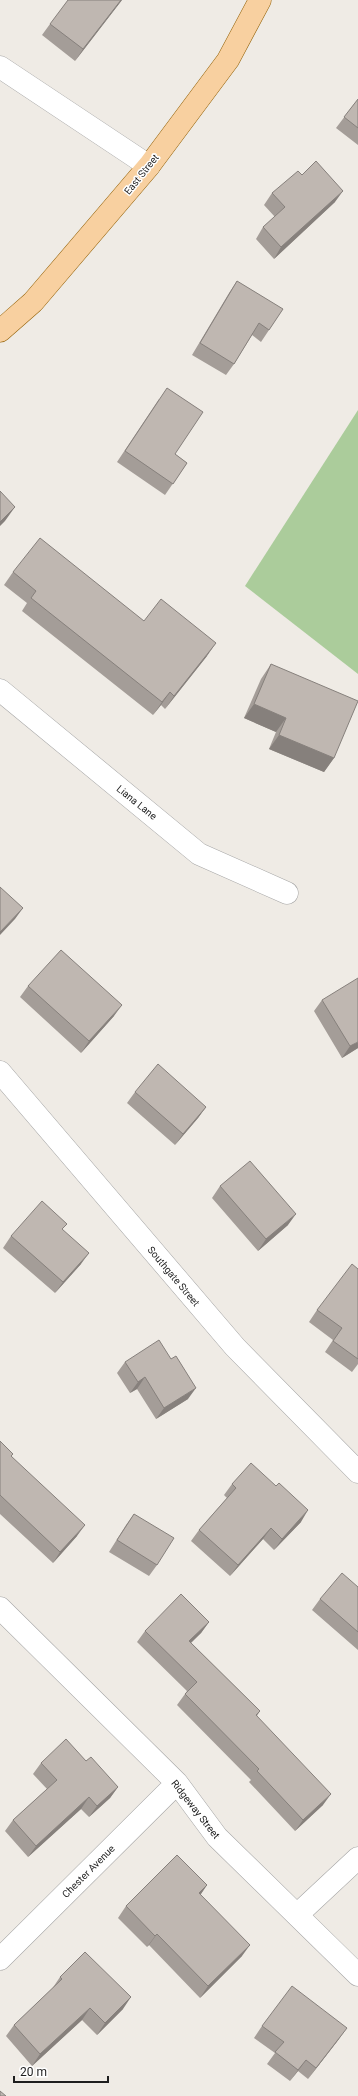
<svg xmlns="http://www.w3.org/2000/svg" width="358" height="2096" font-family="Roboto,sans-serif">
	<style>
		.forest { fill: #abcc9b }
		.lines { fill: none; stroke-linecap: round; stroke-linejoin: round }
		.minor-casing { stroke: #a5a5a5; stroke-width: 23 }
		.major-casing { stroke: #926006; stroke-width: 23 }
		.minor { stroke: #fff; stroke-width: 22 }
		.major { stroke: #f8d0a0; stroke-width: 22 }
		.wall { fill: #a49d98 }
		.shaded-wall { fill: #86807c }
		.building { fill: #bfb7b1; stroke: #86807c }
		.labels { text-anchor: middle; stroke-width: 3; stroke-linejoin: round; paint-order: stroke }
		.street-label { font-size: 10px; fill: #1e1e1e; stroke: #fff }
	</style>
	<rect width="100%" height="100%" fill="#efebe5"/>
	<path class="forest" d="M 358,410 L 358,674 L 245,586 Z"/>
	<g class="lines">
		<defs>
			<path id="minor" d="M 0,67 L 149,166
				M 0,690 L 199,854 L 287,893
				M 0,1072 L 235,1347 L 358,1472
				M 0,1608 L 177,1783 L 217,1837 L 358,1975
				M 298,1914 L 358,1858
				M 0,1959 L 177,1783"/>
			<path id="major" d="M 0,331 L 33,302 L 149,166 L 228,60 L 260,0"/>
		</defs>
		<use href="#minor" class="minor-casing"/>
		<use href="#major" class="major-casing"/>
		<use href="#minor" class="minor"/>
		<use href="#major" class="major"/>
	</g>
	<path class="wall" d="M 122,0 L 75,61 L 42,35 L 50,24 Z
		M 358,99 L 358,145 L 336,128 Z
		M 302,175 L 335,202 L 274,259 L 256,239 L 263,227 L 275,217 L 264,205 L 272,193 Z
		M 237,281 L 269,330 L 261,342 L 252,335 L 234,364 L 226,375 L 192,355 L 229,293 Z
		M 159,399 L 175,454 L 187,463 L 165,495 L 117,462 Z
		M 13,572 L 144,621 L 207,656 L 165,709 L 161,705 L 153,715 L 22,611 L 27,603 L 4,585 Z
		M 271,664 L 334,758 L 324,772 L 269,749 L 276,732 L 244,718 L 261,679 Z
		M 28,986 L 114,1016 L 81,1053 L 20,997 Z
		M 322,1000 L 358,1048 L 342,1058 L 314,1011 Z
		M 135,1092 L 206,1107 L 198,1118 L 175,1145 L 127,1103 Z
		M 220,1186 L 288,1225 L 258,1251 L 212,1198 Z
		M 63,1230 L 81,1264 L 55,1293 L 3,1248 L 11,1236 Z
		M 358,1269 L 358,1364 L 352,1372 L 325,1352 L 333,1340 L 309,1322 L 317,1310 Z
		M 125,1362 L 188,1399 L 156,1419 L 137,1389 L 130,1393 L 117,1373 Z
		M 0,1441 L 13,1454 L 11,1456 L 77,1536 L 53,1563 L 0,1514 Z
		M 232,1484 L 301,1522 L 274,1550 L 263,1539 L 230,1576 L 191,1541 L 199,1530 L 227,1498 L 224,1495 Z
		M 134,1514 L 157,1565 L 149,1576 L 109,1552 L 126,1525 Z
		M 358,1587 L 358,1650 L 312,1610 L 320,1599 Z
		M 209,1622 L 201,1633 L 191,1643 L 260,1711 L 257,1716 L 323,1805 L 295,1831 L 249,1782 L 251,1780 L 177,1705 L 185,1694 L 187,1691 L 137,1642 L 145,1631 Z
		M 86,1761 L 118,1787 L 110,1798 L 89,1817 L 81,1809 L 28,1857 L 5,1831 L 13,1820 L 47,1789 L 33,1774 L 41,1763 Z
		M 207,1885 L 200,1895 L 242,1956 L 200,1998 L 149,1945 L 147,1947 L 118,1918 L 126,1906 Z
		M 60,1977 L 123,2009 L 97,2035 L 82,2020 L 32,2066 L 6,2036 L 14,2025 L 52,1989 Z
		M 262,2026 L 339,2039 L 308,2079 L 298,2071 L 290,2081 L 267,2064 L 275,2053 L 254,2038 Z"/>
	<path class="shaded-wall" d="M 121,0 L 122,0 L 75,61 L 83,49 Z
		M 343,191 L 335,202 L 274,259 L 281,247 Z
		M 15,507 L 5,521 L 0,526 L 0,522 Z
		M 216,643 L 207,656 L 165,709 L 174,696 Z
		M 170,692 L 161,705 L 153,715 L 162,702 Z
		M 254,704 L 286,718 L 276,732 L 244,718 Z
		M 279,735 L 334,758 L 324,772 L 269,749 Z
		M 23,908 L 15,919 L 0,935 L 0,932 Z
		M 122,1005 L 114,1016 L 81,1053 L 89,1041 Z
		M 358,1042 L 358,1048 L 342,1058 L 350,1046 Z
		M 206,1107 L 198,1118 L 175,1145 L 183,1134 Z
		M 296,1214 L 288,1225 L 258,1251 L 266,1239 Z
		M 89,1253 L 81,1264 L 55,1293 L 63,1282 Z
		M 145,1377 L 137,1389 L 130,1393 L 138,1382 Z
		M 196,1388 L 188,1399 L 156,1419 L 164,1408 Z
		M 308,1510 L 301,1522 L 274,1550 L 282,1539 Z
		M 85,1525 L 77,1536 L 53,1563 L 60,1552 Z
		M 271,1528 L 263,1539 L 230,1576 L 238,1565 Z
		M 209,1622 L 201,1633 L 181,1652 L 189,1641 Z
		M 118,1787 L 110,1798 L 89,1817 L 97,1806 Z
		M 331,1794 L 323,1805 L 295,1831 L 303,1820 Z
		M 89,1797 L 81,1809 L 28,1857 L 36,1846 Z
		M 207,1885 L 199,1897 L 199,1893 Z
		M 157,1934 L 149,1945 L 147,1947 L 155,1936 Z
		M 250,1945 L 242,1956 L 200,1998 L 208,1986 Z
		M 131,1997 L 123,2009 L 97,2035 L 105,2023 Z
		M 90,2008 L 82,2020 L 32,2066 L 40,2054 Z
		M 347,2028 L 339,2039 L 308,2079 L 316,2068 Z
		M 306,2060 L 298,2071 L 290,2081 L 298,2070 Z"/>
	<path class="building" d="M 68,0 L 121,0 L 83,49 L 50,24 Z
		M 358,99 L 358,128 L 344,117 Z
		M 316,161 L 343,191 L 281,247 L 263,227 L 285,207 L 272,193 L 298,171 L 302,175 Z
		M 237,281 L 283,309 L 269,330 L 259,323 L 234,364 L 200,343 Z
		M 167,388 L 203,412 L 175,454 L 187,463 L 173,484 L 125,451 Z
		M 0,491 L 15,507 L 0,522 Z
		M 40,538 L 144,621 L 161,599 L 216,643 L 174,696 L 170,692 L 162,702 L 31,598 L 36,591 L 13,572 Z
		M 271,664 L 358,701 L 334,758 L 279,735 L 286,718 L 254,704 Z
		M 0,887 L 23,908 L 0,932 Z
		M 61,950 L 122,1005 L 89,1041 L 28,986 Z
		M 358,978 L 358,1042 L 350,1046 L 322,1000 Z
		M 158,1064 L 206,1107 L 183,1134 L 135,1092 Z
		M 250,1161 L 296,1214 L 266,1239 L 220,1186 Z
		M 42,1201 L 67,1224 L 62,1229 L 89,1253 L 63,1282 L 11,1236 Z
		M 352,1264 L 358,1269 L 358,1359 L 333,1341 L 342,1328 L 317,1310 Z
		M 159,1340 L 171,1359 L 176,1356 L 196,1388 L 164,1408 L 145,1377 L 138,1382 L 125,1362 Z
		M 0,1441 L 13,1454 L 11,1456 L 85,1525 L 60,1552 L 0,1495 Z
		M 251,1463 L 276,1486 L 279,1483 L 308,1510 L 282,1539 L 271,1528 L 238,1565 L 199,1530 L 236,1488 L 232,1484 Z
		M 134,1514 L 174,1538 L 157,1565 L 117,1540 Z
		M 342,1573 L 358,1587 L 358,1632 L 320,1599 Z
		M 181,1594 L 209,1622 L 189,1641 L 260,1711 L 256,1715 L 331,1794 L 303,1820 L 257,1771 L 259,1769 L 185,1694 L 197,1682 L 145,1631 Z
		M 66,1739 L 86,1761 L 91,1757 L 118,1787 L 97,1806 L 89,1797 L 36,1846 L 13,1820 L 57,1780 L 41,1763 Z
		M 177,1855 L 207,1885 L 199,1893 L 250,1945 L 208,1986 L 157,1934 L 155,1936 L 126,1906 Z
		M 85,1952 L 131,1997 L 105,2023 L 90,2008 L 40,2054 L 14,2025 L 62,1979 L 60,1977 Z
		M 292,1986 L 347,2028 L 316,2068 L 306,2060 L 298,2070 L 275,2052 L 284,2042 L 262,2026 Z
		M 0,2091 L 6,2096 L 0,2096 Z"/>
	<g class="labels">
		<g class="street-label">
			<text transform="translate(141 174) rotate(-51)" y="4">East Street</text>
			<text transform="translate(137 802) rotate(39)" y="4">Liana Lane</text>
			<text transform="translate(174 1276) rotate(50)" y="4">Southgate Street</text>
			<text transform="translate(196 1809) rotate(52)" y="4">Ridgeway Street</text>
			<text transform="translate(88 1871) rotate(-45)" y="4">Chester Avenue</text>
		</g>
	</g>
	<path d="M14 2076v6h94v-6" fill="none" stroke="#1e1e1e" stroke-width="2"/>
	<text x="20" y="2076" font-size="12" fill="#1e1e1e" stroke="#ffffff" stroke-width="3" paint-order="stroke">20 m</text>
</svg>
